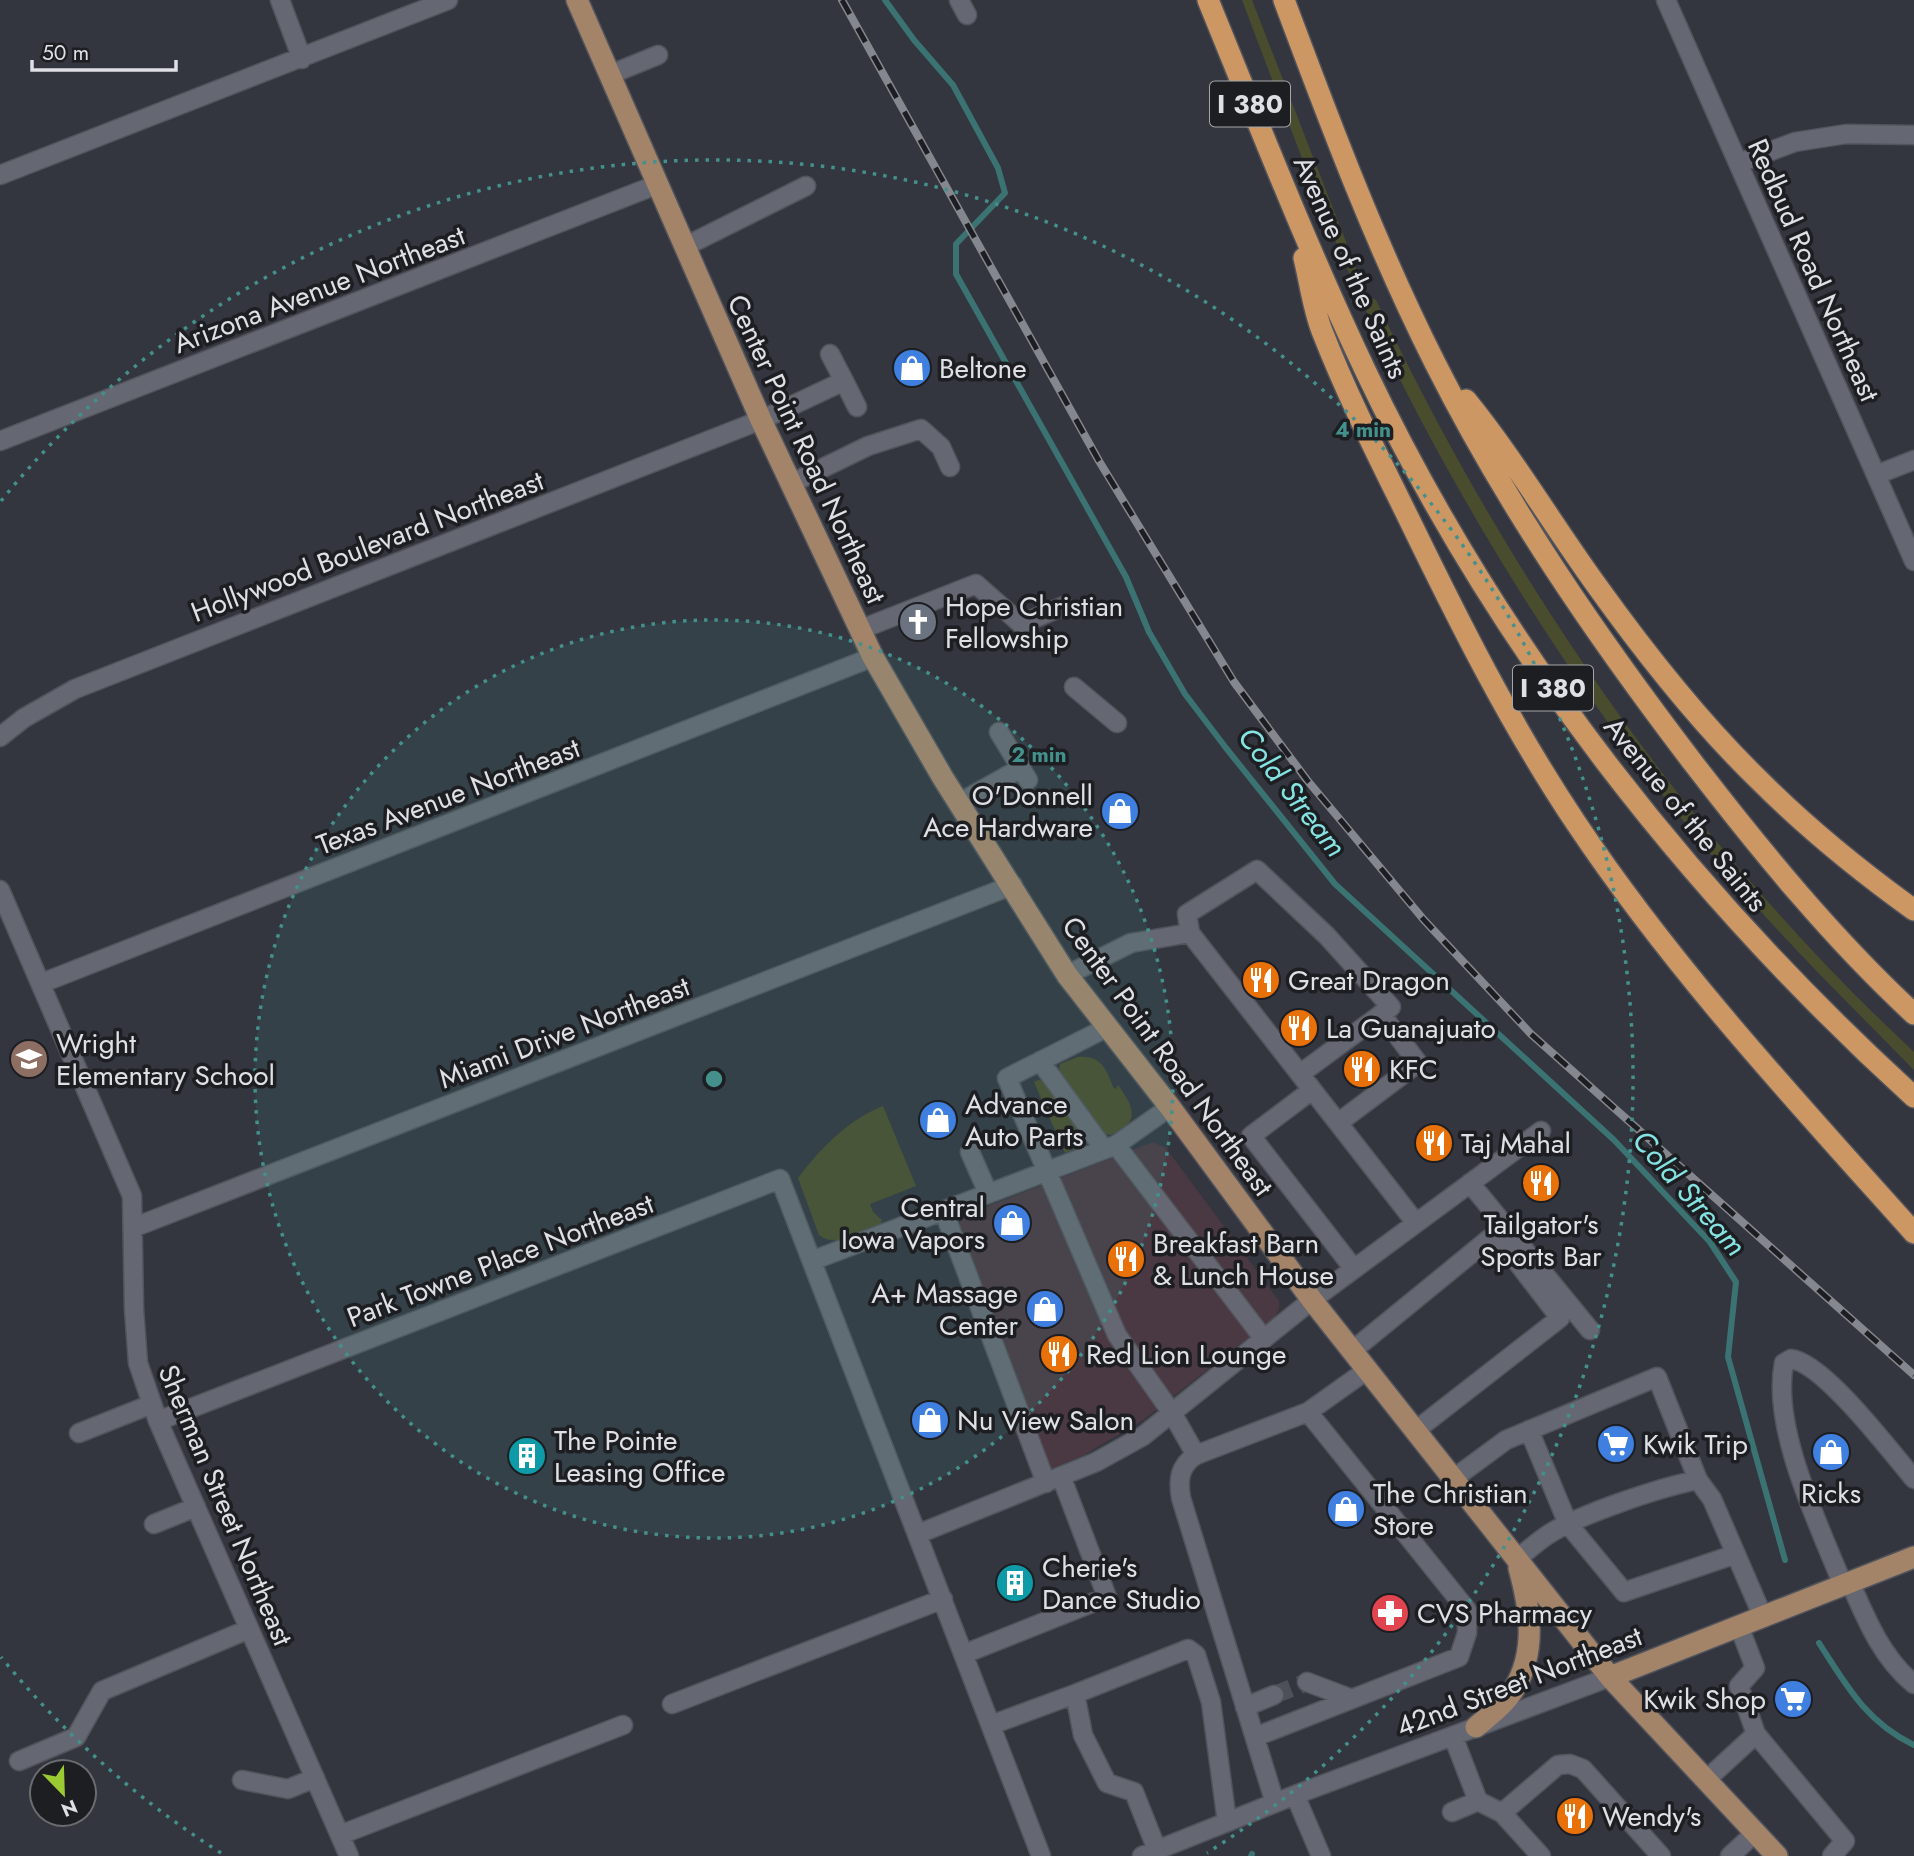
<svg xmlns="http://www.w3.org/2000/svg" width="1914" height="1856" font-family="Jost,sans-serif">
	<style>
		.commercial { fill: #4a3842 }
		.green { fill: #4a4d2d }
		.lines { fill: none; stroke-linecap: round; stroke-linejoin: round }
		.stream { stroke: #3b7373; stroke-width: 6 }
		.minor-tunnel { stroke: #4e5058; stroke-width: 18; stroke-dasharray: 18 9; stroke-linecap: butt }
		.minor-casing { stroke: #52545c; stroke-width: 21 }
		.major-casing { stroke: #52545c; stroke-width: 24 }
		.highway-casing { stroke: #52545c; stroke-width: 24 }
		.minor { stroke: #656872; stroke-width: 18 }
		.major { stroke: #a38469; stroke-width: 21 }
		.highway { stroke: #cd9763; stroke-width: 21 }
		.rail-casing { stroke: #85878e; stroke-width: 8 }
		.rail { stroke: #1d1e22; stroke-width: 5; stroke-dasharray: 16; stroke-linecap: butt }
		.ring { fill: none; stroke: #43908c; stroke-width: 3.5; stroke-dasharray: 3.5 7 }
		.labels { text-anchor: middle; stroke-width: 7; stroke-linejoin: round; paint-order: stroke }
		.shield { fill: #1d1e22; stroke: #a4a6ab; stroke-width: 2 }
		.shield-label { font-size: 26px; font-weight: bold; fill: #dee0e6 }
		.street-label { font-size: 28px; fill: #dee0e6; stroke: #1d1e22 }
		.poi-label { font-size: 28px; fill: #dee0e6; stroke: #1d1e22; text-anchor: start }
		.water-label { font-size: 30px; font-style: italic; fill: #86e3e3; stroke: #1d1e22 }
		.centre { fill: #43908c; stroke: #1d1e22; stroke-width: 3.5 }
		.ring-label { font-size: 21px; text-anchor: middle; font-weight: bold; fill: #43908c; stroke: #1d1e22; stroke-width: 7; stroke-linejoin: round; paint-order: stroke }
	</style>
	<rect width="100%" height="100%" fill="#34363f"/>
	<path class="commercial" d="M 1153,1142 L 1166,1148 L 1279,1301 L 1279,1308 L 1276,1316 L 1143,1420 L 1084,1455 L 1050,1469 L 959,1234 L 959,1224 L 965,1215 Z"/>
	<path class="green" d="M 1242,0 L 1252,0 L 1362,283 L 1370,297 L 1376,300 C 1508,579 1688,841 1914,1052 L 1914,1070 C 1857,1012 1799,955 1745,894 C 1594,723 1470,527 1371,321 C 1322,217 1283,108 1242,0 Z
		M 1078,1057 C 1100,1055 1107,1069 1113,1087 L 1116,1089 L 1118,1085 C 1134,1107 1141,1122 1111,1135 L 1102,1133 L 1059,1073 L 1060,1064 Z
		M 1038,1080 L 1043,1081 L 1088,1141 L 1086,1144 L 1065,1153 L 1034,1082 Z
		M 883,1106 L 916,1186 L 870,1204 L 873,1212 L 882,1220 L 880,1225 C 862,1232 837,1249 819,1235 L 798,1178 C 820,1149 849,1119 883,1106 Z"/>
	<g class="lines">
		<path class="stream" d="M 885,0 L 914,40 L 953,85 L 998,168 L 1005,193 L 956,244 L 956,274 L 1126,577 L 1149,632 L 1185,694 L 1226,748 L 1335,884 L 1614,1140 L 1710,1242 L 1736,1282 L 1728,1357 L 1785,1560
			M 1819,1643 C 1846,1685 1866,1722 1914,1745
			M 1251,1856 L 1252,1854"/>
		<path class="minor-tunnel" d="M 1274,1695 L 1307,1682"/>
		<defs>
			<path id="minor" d="M 280,0 L 302,59
				M 959,0 L 967,15
				M 1666,0 L 1914,561
				M 609,75 L 658,55
				M 1739,163 L 1795,142 L 1846,134 L 1914,135
				M 0,175 L 448,0
				M 684,247 L 806,186
				M 844,381 L 857,407
				M 0,441 L 656,185
				M 1876,475 L 1914,460
				M 790,484 L 868,446 L 921,429 L 941,447 L 950,467
				M 859,630 L 976,584 L 1021,624 L 1064,606
				M 1074,687 L 1117,723
				M 999,732 L 1028,780
				M 0,737 L 24,718 L 75,689 L 761,420 L 844,381 L 830,354
				M 959,803 L 1021,768
				M 0,890 L 132,1196 L 134,1309 L 138,1363 L 158,1421 L 349,1856
				M 1067,975 L 1131,943 L 1190,933
				M 42,983 L 873,657
				M 1108,1027 L 1007,1078 L 1117,1335 L 1172,1413 L 1196,1455
				M 1040,1061 L 1104,1149
				M 1300,1074 L 1391,1007 L 1327,936 L 1257,870 L 1187,914 L 1190,933 L 1416,1223
				M 1312,1090 L 1251,1136 L 1354,1269
				M 1338,1123 L 1418,1063 L 1381,1014
				M 1116,1145 L 1264,1339
				M 970,1152 L 988,1193
				M 1470,1183 L 1590,1330
				M 944,1212 L 1046,1483
				M 135,1227 L 1013,885
				M 814,1260 L 1116,1145 L 1170,1107
				M 1352,1351 L 1489,1239 L 1501,1241 L 1560,1318 L 1415,1431
				M 158,1421 L 780,1179 L 1041,1856
				M 1529,1430 L 1568,1524 L 1624,1592 L 1736,1554
				M 79,1433 L 152,1404
				M 1453,1479 L 1506,1440 L 1657,1377 L 1698,1480
				M 154,1524 L 196,1507
				M 918,1534 L 1096,1462 L 1143,1436 L 1312,1300 L 1541,1131
				M 1517,1559 C 1527,1551 1536,1543 1546,1536 C 1577,1515 1661,1487 1698,1480 L 1712,1499 L 1763,1617
				M 1850,1582 C 1866,1619 1882,1658 1914,1684
				M 1843,1585 C 1819,1525 1771,1428 1784,1363 L 1791,1359 C 1824,1363 1891,1452 1914,1479
				M 1739,1626 L 1755,1668 L 1739,1686 L 1756,1734
				M 964,1654 L 1107,1597 L 1061,1476
				M 1307,1682 L 1352,1699
				M 672,1704 L 943,1599
				M 1245,1707 L 1274,1695
				M 991,1725 L 1075,1694
				M 1453,1736 L 1478,1801 L 1502,1813 L 1541,1856
				M 1255,1737 L 1459,1657 L 1467,1633 L 1467,1610 L 1308,1412 L 1367,1370
				M 19,1761 L 76,1737 L 102,1691 L 249,1629
				M 242,1780 L 288,1789 L 315,1778
				M 1706,1780 L 1756,1734 L 1845,1841 L 1832,1856
				M 1295,1795 L 1321,1856
				M 1275,1803 L 1181,1498 C 1178,1480 1179,1466 1196,1455 L 1308,1412
				M 1452,1812 L 1478,1801
				M 1502,1813 L 1558,1765 L 1570,1764 L 1583,1769 L 1661,1856
				M 340,1835 L 623,1725
				M 1157,1850 L 1134,1792 L 1107,1783 L 1083,1735 L 1075,1694 L 1188,1649 L 1196,1655 L 1211,1702 L 1227,1822
				M 1142,1856 L 1295,1795 L 1610,1677
				M 1730,1856 L 1755,1833"/>
			<path id="major" d="M 577,0 L 761,420 L 873,657 L 943,778 L 1067,975 L 1170,1107 L 1312,1300 L 1610,1677 L 1777,1856
				M 1610,1677 L 1914,1557
				M 1476,1727 C 1489,1716 1505,1704 1514,1689 C 1537,1651 1530,1608 1519,1568"/>
			<path id="highway" d="M 1208,0 C 1259,125 1308,250 1366,372 C 1497,647 1690,893 1914,1097
				M 1284,0 C 1330,123 1376,246 1435,363 C 1507,506 1597,637 1694,764 C 1761,851 1833,939 1914,1014
				M 1304,258 C 1310,282 1313,308 1322,331 C 1347,395 1378,456 1408,517 C 1459,622 1511,726 1576,823 C 1675,971 1796,1101 1914,1233
				M 1466,400 C 1514,459 1552,524 1597,586 C 1645,653 1700,723 1760,781 C 1807,828 1860,871 1914,910"/>
		</defs>
		<use href="#minor" class="minor-casing"/>
		<use href="#major" class="major-casing"/>
		<use href="#highway" class="highway-casing"/>
		<use href="#minor" class="minor"/>
		<use href="#major" class="major"/>
		<use href="#highway" class="highway"/>
		<defs>
			<path id="rail" d="M 842,0 L 1099,461 L 1234,682 L 1307,780 L 1424,920 L 1531,1034 L 1914,1375"/>
		</defs>
		<use href="#rail" class="rail-casing"/>
		<use href="#rail" class="rail"/>
	</g>
	<circle cx="714" cy="1079" r="459" fill="#43908c" fill-opacity=".12"/>
	<g class="ring">
		<circle cx="714" cy="1079" r="459"/>
		<path d="M221 1853A918 918 0 0 1 1 1657M1 501A918 918 0 1 1 1207 1853"/>
	</g>
	<defs>
		<symbol id="shop-disc" viewBox="-11 -11 22 22"><circle r="9.5" fill="#3f7fe0" stroke="#1d1e22"/><path d="M-5-2.5h2.3a2.7 3.5 0 0 1 5.4 0H5L5.5 6h-11ZM-1.5-2.5h3a1.5 2.3 0 0 0-3 0Z" fill="#fff"/></symbol>
		<symbol id="church-disc" viewBox="-11 -11 22 22"><circle r="9.5" fill="#6b7280" stroke="#1d1e22"/><path d="M-1.2-6h2.4v3.5h3.3v2.4h-3.3V6h-2.4V-.1h-3.3v-2.4h3.3Z" fill="#fff"/></symbol>
		<symbol id="restaurant-disc" viewBox="-11 -11 22 22"><circle r="9.5" fill="#e8710a" stroke="#1d1e22"/><path d="M-5-6h1v4h1v-4h1v4h1v-4h1v5L-1.5 .5V6h-2V.5L-5-1ZM5-6V6H3V1.5H1.5Q1.5-4 5-6Z" fill="#fff"/></symbol>
		<symbol id="school-disc" viewBox="-11 -11 22 22"><circle r="9.5" fill="#8d6e63" stroke="#1d1e22"/><path d="M0-5L7-2L0 1L-7-2ZM-4 1L0 2.5L4 1V4Q0 6-4 4Z" fill="#fff"/></symbol>
		<symbol id="supermarket-disc" viewBox="-11 -11 22 22"><circle r="9.5" fill="#3f7fe0" stroke="#1d1e22"/><path d="M-6-5.5h2.5l.6 2H6L4.5 2H-2.5L-4.4-4H-6ZM-1.5 3.2a1.3 1.3 0 1 0 .1 0ZM3 3.2a1.3 1.3 0 1 0 .1 0Z" fill="#fff"/></symbol>
		<symbol id="building-disc" viewBox="-11 -11 22 22"><circle r="9.5" fill="#0f9aa8" stroke="#1d1e22"/><path d="M-4-6H4V6H1V3H-1V6H-4ZM-2.5-4.3h1.7v1.8h-1.7ZM.8-4.3h1.7v1.8H.8ZM-2.5-1h1.7V.8h-1.7ZM.8-1h1.7V.8H.8Z" fill="#fff"/></symbol>
		<symbol id="pharmacy-disc" viewBox="-11 -11 22 22"><circle r="9.5" fill="#e0444e" stroke="#1d1e22"/><path d="M-2-6h4v4h4v4h-4v4h-4v-4h-4v-4h4Z" fill="#fff"/></symbol>
	</defs>
	<g fill-rule="evenodd">
		<use href="#shop-disc" x="890" y="346" width="44" height="44"/>
		<use href="#church-disc" x="896" y="600" width="44" height="44"/>
		<use href="#shop-disc" x="1098" y="789" width="44" height="44"/>
		<use href="#restaurant-disc" x="1239" y="958" width="44" height="44"/>
		<use href="#restaurant-disc" x="1277" y="1006" width="44" height="44"/>
		<use href="#school-disc" x="7" y="1037" width="44" height="44"/>
		<use href="#restaurant-disc" x="1340" y="1047" width="44" height="44"/>
		<use href="#shop-disc" x="916" y="1098" width="44" height="44"/>
		<use href="#restaurant-disc" x="1412" y="1121" width="44" height="44"/>
		<use href="#restaurant-disc" x="1519" y="1161" width="44" height="44"/>
		<use href="#shop-disc" x="990" y="1201" width="44" height="44"/>
		<use href="#restaurant-disc" x="1104" y="1237" width="44" height="44"/>
		<use href="#shop-disc" x="1023" y="1287" width="44" height="44"/>
		<use href="#restaurant-disc" x="1037" y="1332" width="44" height="44"/>
		<use href="#shop-disc" x="908" y="1398" width="44" height="44"/>
		<use href="#supermarket-disc" x="1594" y="1422" width="44" height="44"/>
		<use href="#shop-disc" x="1809" y="1430" width="44" height="44"/>
		<use href="#building-disc" x="505" y="1434" width="44" height="44"/>
		<use href="#shop-disc" x="1324" y="1487" width="44" height="44"/>
		<use href="#building-disc" x="993" y="1561" width="44" height="44"/>
		<use href="#pharmacy-disc" x="1368" y="1591" width="44" height="44"/>
		<use href="#supermarket-disc" x="1771" y="1677" width="44" height="44"/>
		<use href="#restaurant-disc" x="1553" y="1794" width="44" height="44"/>
	</g>
	<g class="labels">
		<g class="shield">
			<rect x="1210" y="81.5" width="80" height="45" rx="5"/>
			<rect x="1513" y="665.5" width="80" height="45" rx="5"/>
		</g>
		<g class="shield-label">
			<text x="1250" y="113">I 380</text>
			<text x="1553" y="697">I 380</text>
		</g>
		<g class="street-label">
			<text transform="translate(1351 267) rotate(66)" y="10">Avenue of the Saints</text>
			<text transform="translate(1814 270) rotate(66)" y="10">Redbud Road Northeast</text>
			<text transform="translate(319 289) rotate(-21)" y="10">Arizona Avenue Northeast</text>
			<text transform="translate(807 449) rotate(65)" y="10">Center Point Road Northeast</text>
			<text transform="translate(367 546) rotate(-21)" y="10">Hollywood Boulevard Northeast</text>
			<text transform="translate(448 796) rotate(-21)" y="10">Texas Avenue Northeast</text>
			<text transform="translate(1686 814) rotate(51)" y="10">Avenue of the Saints</text>
			<text transform="translate(564 1032) rotate(-21)" y="10">Miami Drive Northeast</text>
			<text transform="translate(1168 1056) rotate(54)" y="10">Center Point Road Northeast</text>
			<text transform="translate(500 1260) rotate(-21)" y="10">Park Towne Place Northeast</text>
			<text transform="translate(226 1505) rotate(67)" y="10">Sherman Street Northeast</text>
			<text transform="translate(1519 1681) rotate(-21)" y="10">42nd Street Northeast</text>
		</g>
		<g class="poi-label">
			<text x="939" y="378">Beltone</text>
			<text x="945" y="616">Hope Christian<tspan x="945" dy="32">Fellowship</tspan></text>
			<text x="1093" y="805" text-anchor="end">O'Donnell<tspan x="1093" dy="32">Ace Hardware</tspan></text>
			<text x="1288" y="990">Great Dragon</text>
			<text x="1326" y="1038">La Guanajuato</text>
			<text x="56" y="1053">Wright<tspan x="56" dy="32">Elementary School</tspan></text>
			<text x="1389" y="1079">KFC</text>
			<text x="965" y="1114">Advance<tspan x="965" dy="32">Auto Parts</tspan></text>
			<text x="1461" y="1153">Taj Mahal</text>
			<text x="985" y="1217" text-anchor="end">Central<tspan x="985" dy="32">Iowa Vapors</tspan></text>
			<text x="1541" y="1234" text-anchor="middle">Tailgator's<tspan x="1541" dy="32">Sports Bar</tspan></text>
			<text x="1153" y="1253">Breakfast Barn<tspan x="1153" dy="32">&amp; Lunch House</tspan></text>
			<text x="1018" y="1303" text-anchor="end">A+ Massage<tspan x="1018" dy="32">Center</tspan></text>
			<text x="1086" y="1364">Red Lion Lounge</text>
			<text x="957" y="1430">Nu View Salon</text>
			<text x="554" y="1450">The Pointe<tspan x="554" dy="32">Leasing Office</tspan></text>
			<text x="1643" y="1454">Kwik Trip</text>
			<text x="1373" y="1503">The Christian<tspan x="1373" dy="32">Store</tspan></text>
			<text x="1831" y="1503" text-anchor="middle">Ricks</text>
			<text x="1042" y="1577">Cherie's<tspan x="1042" dy="32">Dance Studio</tspan></text>
			<text x="1417" y="1623">CVS Pharmacy</text>
			<text x="1766" y="1709" text-anchor="end">Kwik Shop</text>
			<text x="1602" y="1826">Wendy's</text>
		</g>
		<g class="water-label">
			<text transform="translate(1292 792) rotate(52)" y="10">Cold Stream</text>
			<text transform="translate(1689 1193) rotate(49)" y="10">Cold Stream</text>
		</g>
	</g>
	<circle cx="714" cy="1079" r="10" class="centre"/>
	<g class="ring-label">
		<text x="1363" y="437">4 min</text>
		<text x="1039" y="762">2 min</text>
	</g>
	<g transform="translate(63 1793) rotate(157)"><circle r="33" fill="#1d1e22" stroke="#6a6c70" stroke-width="2"/>
	<path d="M0-5L12 26L0 18L-12 26Z" fill="#9cca32"/>
	<text y="-10" font-size="19" font-weight="bold" text-anchor="middle" fill="#dee0e6">N</text>
	</g>
	<path d="M32 60v10h144v-10" fill="none" stroke="#dee0e6" stroke-width="3.5"/>
	<text x="42" y="60" font-size="21" fill="#dee0e6" stroke="#1d1e22" stroke-width="5" paint-order="stroke">50 m</text>
</svg>
